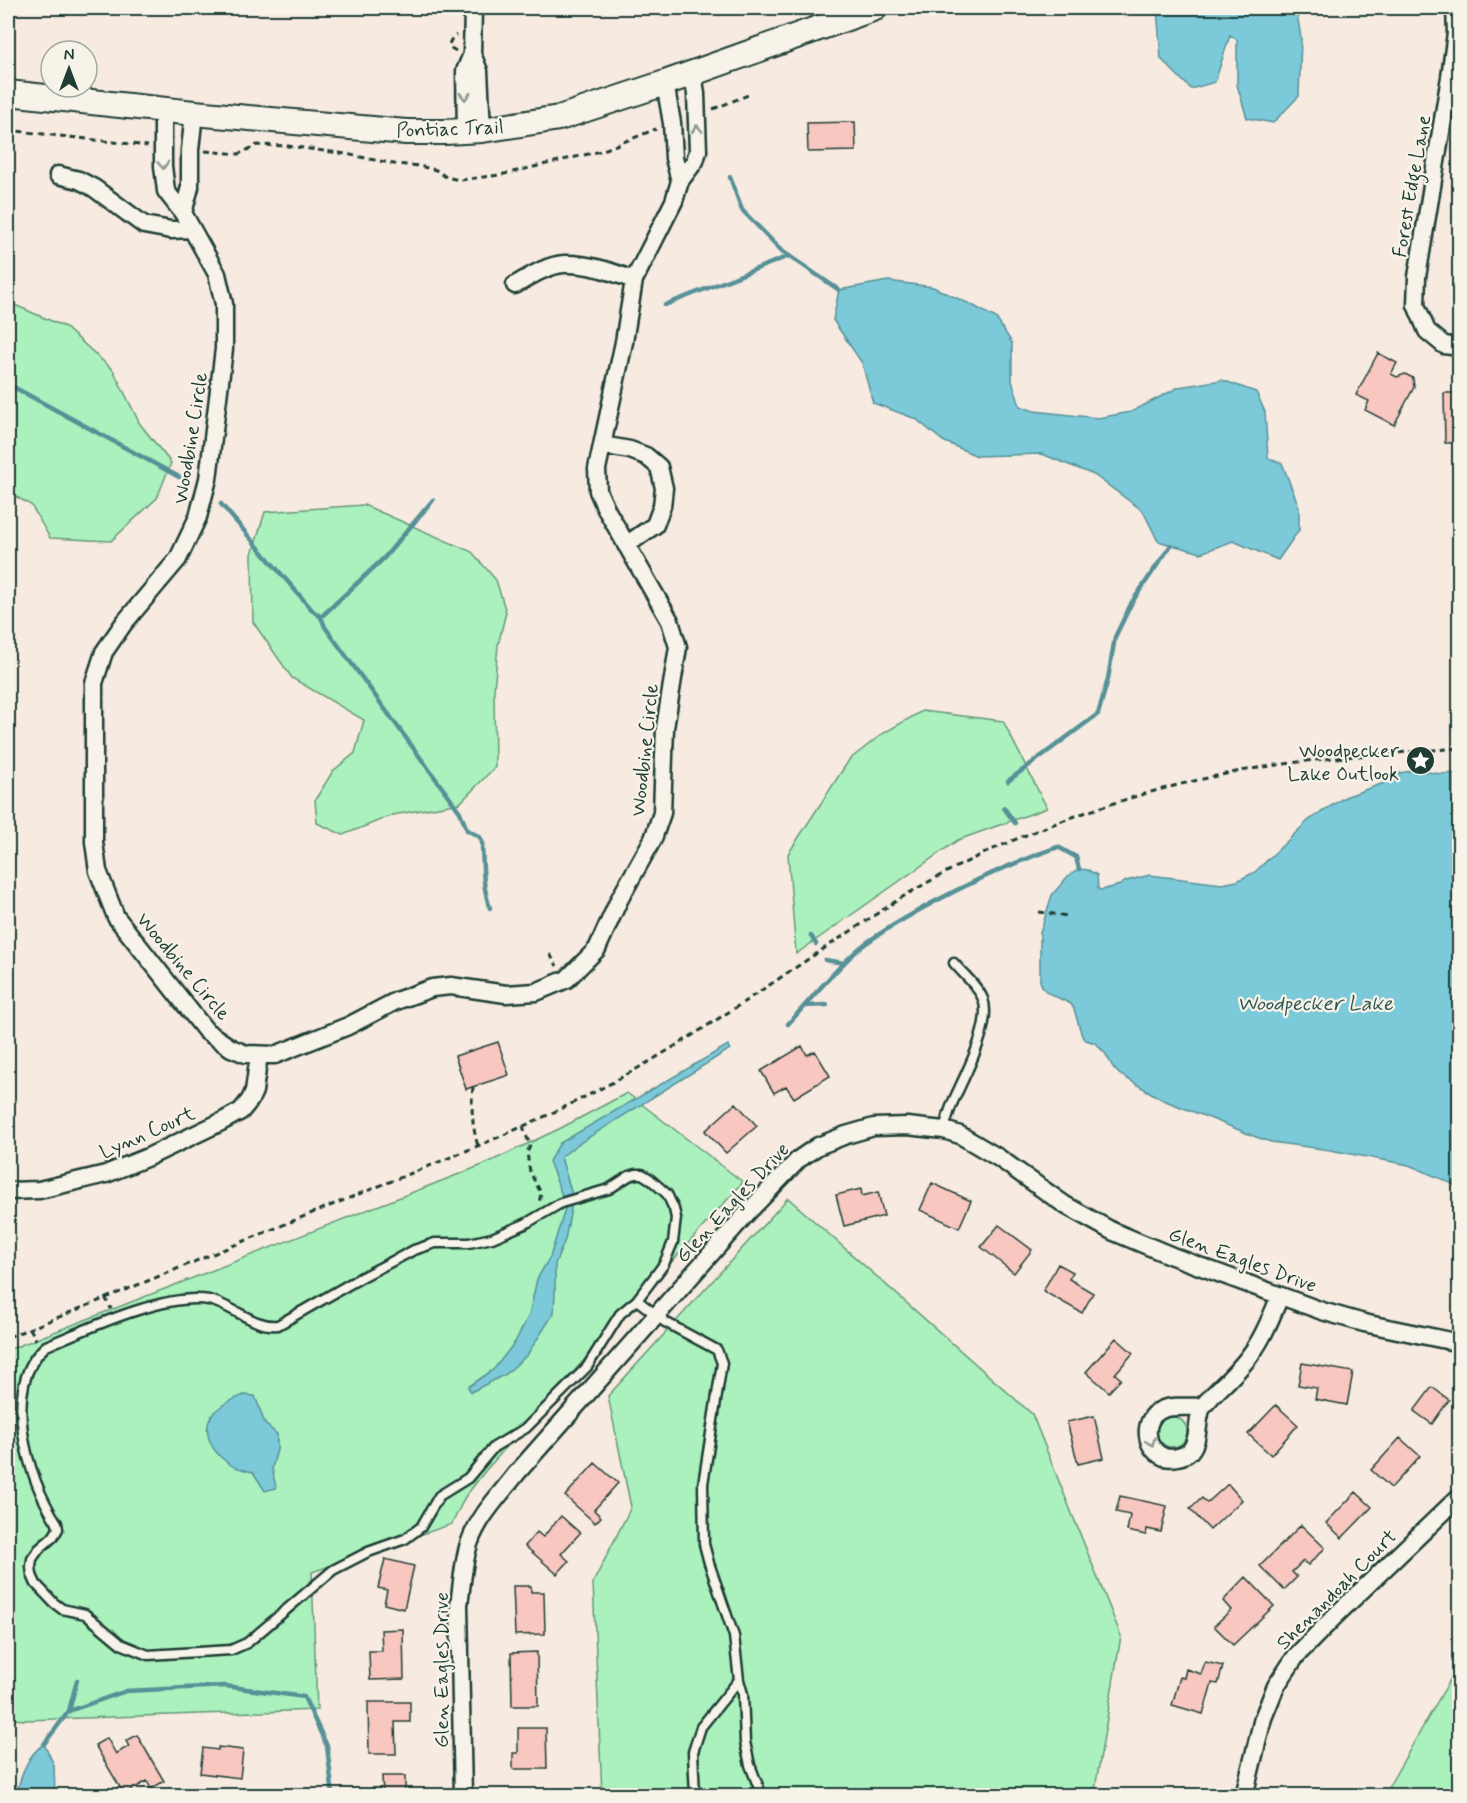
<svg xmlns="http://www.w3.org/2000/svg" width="1467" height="1803" font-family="Mynerve,sans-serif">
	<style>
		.green { fill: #abf1bd; stroke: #659778; stroke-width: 1.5 }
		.water { fill: #7bc9d9; stroke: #569197; stroke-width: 1.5 }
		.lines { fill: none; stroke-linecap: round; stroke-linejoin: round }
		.stream { stroke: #569197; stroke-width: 4.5 }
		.building { fill: #f7c7c0; stroke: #1f3d34; stroke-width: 1.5 }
		.lane-casing { stroke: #1f3d34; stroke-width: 13 }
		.street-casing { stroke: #1f3d34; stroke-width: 21 }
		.secondary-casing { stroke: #1f3d34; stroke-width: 28 }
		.path { stroke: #1f3d34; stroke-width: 3; stroke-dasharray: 6 4.5; stroke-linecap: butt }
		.lane { stroke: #f7f3e8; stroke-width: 8 }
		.street { stroke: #f7f3e8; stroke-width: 16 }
		.secondary { stroke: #f7f3e8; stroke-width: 24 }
		.oneway { stroke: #8b988e }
		.labels { text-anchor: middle; stroke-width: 4.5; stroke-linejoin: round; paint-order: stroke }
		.street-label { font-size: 20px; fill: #1f3d34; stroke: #f7f3e8 }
		.poi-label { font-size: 20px; fill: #1f3d34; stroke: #f7f3e8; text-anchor: end }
		.water-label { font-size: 21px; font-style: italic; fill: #315955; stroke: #f7f3e8 }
	</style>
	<rect width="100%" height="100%" fill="#f7eae0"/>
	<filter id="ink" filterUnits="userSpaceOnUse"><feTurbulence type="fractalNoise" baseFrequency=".0167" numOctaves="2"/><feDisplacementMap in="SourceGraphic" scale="12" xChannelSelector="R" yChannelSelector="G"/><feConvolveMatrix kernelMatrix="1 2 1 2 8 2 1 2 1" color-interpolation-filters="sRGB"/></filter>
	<g filter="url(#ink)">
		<path class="green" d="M 8,302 L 65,327 L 113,370 L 140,424 L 171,463 L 157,498 L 111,541 L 50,538 L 31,505 L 8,492 Z
			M 364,505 L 472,552 L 496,580 L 506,612 L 498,645 L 494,690 L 495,767 L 460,803 L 393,815 L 343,835 L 317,823 L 315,800 L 333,771 L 355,753 L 364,720 L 292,678 L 253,622 L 252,554 L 265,512 Z
			M 922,711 L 1003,721 L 1047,808 L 958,840 L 796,954 L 788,854 L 849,760 L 882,734 Z
			M 627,1093 L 743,1182 L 486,1470 L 465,1497 L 452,1524 L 312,1572 L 317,1710 L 26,1720 L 12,1719 L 8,1616 L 8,1350 L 485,1164 L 561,1128 Z
			M 788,1198 L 1032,1414 L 1121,1636 L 1094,1795 L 602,1795 L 593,1583 L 631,1507 L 608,1396 Z
			M1157 1432a15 15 0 1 1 30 0a15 15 0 1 1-30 0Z
			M 1459,1664 L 1459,1795 L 1387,1795 L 1389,1786 Z"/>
		<path class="water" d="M 1157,8 L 1296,8 L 1301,38 L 1299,96 L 1273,123 L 1247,118 L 1237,85 L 1237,40 L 1230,35 L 1215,82 L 1191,89 L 1161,59 Z
			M 888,281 L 933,287 L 972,305 L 996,318 L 1012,343 L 1012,381 L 1020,406 L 1034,411 L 1098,418 L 1131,412 L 1179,387 L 1222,380 L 1256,392 L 1265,412 L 1268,458 L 1282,463 L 1299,507 L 1299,530 L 1278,560 L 1233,541 L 1201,553 L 1158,541 L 1143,511 L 1094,475 L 1042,454 L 977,456 L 943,441 L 916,419 L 873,403 L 862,363 L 833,320 L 839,290 Z
			M 1416,770 L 1441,774 L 1459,773 L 1459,1200 L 1457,1190 L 1453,1184 L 1409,1165 L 1330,1150 L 1271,1142 L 1256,1137 L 1217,1121 L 1163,1100 L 1119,1074 L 1113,1067 L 1105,1053 L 1095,1043 L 1086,1040 L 1082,1036 L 1074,1009 L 1071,1004 L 1048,993 L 1043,988 L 1040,981 L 1040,933 L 1052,895 L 1068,876 L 1075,871 L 1079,869 L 1088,870 L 1097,875 L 1098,889 L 1102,890 L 1120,885 L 1126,881 L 1150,875 L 1222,884 L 1237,881 L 1255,872 L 1309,820 L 1345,797 L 1384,783 L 1400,773 Z
			M 728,1045 L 730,1049 L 578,1144 L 561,1157 L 572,1195 L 571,1209 L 565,1240 L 555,1264 L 555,1293 L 554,1313 L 527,1355 L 506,1374 L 471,1392 L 468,1387 L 494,1369 L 515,1342 L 529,1315 L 537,1279 L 550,1257 L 566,1206 L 549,1161 L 560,1143 Z
			M 244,1395 L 255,1396 L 265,1424 L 277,1434 L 277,1450 L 272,1468 L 276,1488 L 265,1491 L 253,1472 C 246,1470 237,1469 231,1465 C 208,1450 196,1423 223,1405 C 229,1401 237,1398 244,1395 Z
			M 44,1744 L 54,1765 L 55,1795 L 16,1795 C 21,1776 27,1755 44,1744 Z"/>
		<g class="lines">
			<path class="stream" d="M 730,177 L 742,210 L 782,251 L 839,290
				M 665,305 L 789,256
				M 8,384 L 179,477
				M 221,504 L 313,611 L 321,617 L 325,627 L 460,812 L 467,830 L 480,837 L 482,842 C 483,864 482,886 490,908
				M 321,617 L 384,558 L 433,500
				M 1008,781 L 1098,714 L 1108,679 L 1115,637 L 1132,602 L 1171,545
				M 1004,808 L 1015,823
				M 811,936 L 816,944
				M 825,960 L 844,963
				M 804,1006 L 827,1005
				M 788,1024 C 812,998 834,970 861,947 C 883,930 907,917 932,903 C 973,881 1014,862 1058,847 L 1076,857 L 1079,869
				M 69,1711 L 77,1680
				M 44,1744 L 69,1711 L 126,1691 L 225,1686 L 304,1697 L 327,1746 L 333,1796"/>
		</g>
		<path class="building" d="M 855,122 L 856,151 L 808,152 L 807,123 Z
			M 1378,353 L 1397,363 L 1391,374 L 1397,377 L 1405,374 L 1413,378 L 1414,387 L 1394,425 L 1365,410 L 1369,401 L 1356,395 Z
			M 1444,393 L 1460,393 L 1460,443 L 1445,443 Z
			M 498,1042 L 509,1075 L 466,1089 L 455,1056 Z
			M 802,1046 L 807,1055 L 815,1051 L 830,1076 L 794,1098 L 786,1086 L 774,1093 L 761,1071 Z
			M 736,1103 L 757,1126 L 726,1153 L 705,1131 Z
			M 932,1183 L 971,1201 L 959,1228 L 920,1210 Z
			M 861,1189 L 862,1196 L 878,1192 L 884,1216 L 844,1226 L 836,1195 Z
			M 999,1225 L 1032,1250 L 1014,1273 L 981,1247 Z
			M 1058,1264 L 1073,1272 L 1069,1279 L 1093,1293 L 1082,1313 L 1043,1291 Z
			M 1116,1338 L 1133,1353 L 1115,1374 L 1121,1379 L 1109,1392 L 1086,1372 Z
			M 1302,1363 L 1353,1372 L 1347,1405 L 1315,1399 L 1317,1388 L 1298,1385 Z
			M 1432,1387 L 1449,1400 L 1432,1424 L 1414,1411 Z
			M 1276,1405 L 1298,1425 L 1271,1455 L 1248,1434 Z
			M 1094,1416 L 1104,1458 L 1078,1464 L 1067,1422 Z
			M 1400,1438 L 1420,1456 L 1391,1488 L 1371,1470 Z
			M 595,1463 L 618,1483 L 594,1510 L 601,1517 L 595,1523 L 565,1496 Z
			M 1228,1484 L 1242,1500 L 1210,1530 L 1190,1509 L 1202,1498 L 1207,1503 Z
			M 1356,1492 L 1372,1507 L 1342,1538 L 1326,1523 Z
			M 1120,1496 L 1167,1506 L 1161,1532 L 1147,1529 L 1146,1535 L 1127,1531 L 1130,1515 L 1116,1512 Z
			M 561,1516 L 580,1533 L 561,1554 L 569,1561 L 557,1574 L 525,1546 L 537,1532 L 543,1537 Z
			M 1301,1525 L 1325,1548 L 1308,1565 L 1303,1561 L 1292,1572 L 1297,1577 L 1284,1590 L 1260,1566 Z
			M 385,1559 L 414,1566 L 404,1609 L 384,1604 L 387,1590 L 378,1588 Z
			M 1246,1577 L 1274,1606 L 1233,1645 L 1214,1626 L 1231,1610 L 1223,1601 Z
			M 513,1586 L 531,1586 L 531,1592 L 544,1592 L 545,1634 L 515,1635 Z
			M 403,1629 L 404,1679 L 370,1680 L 369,1651 L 382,1651 L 381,1630 Z
			M 537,1652 L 538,1706 L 512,1706 L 511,1653 Z
			M 1205,1662 L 1223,1666 L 1218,1684 L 1212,1683 L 1203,1714 L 1172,1705 L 1180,1677 L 1184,1678 L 1186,1669 L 1201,1674 Z
			M 368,1702 L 410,1702 L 410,1722 L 395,1722 L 396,1754 L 369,1754 Z
			M 518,1728 L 546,1728 L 547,1769 L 513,1769 L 513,1753 L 518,1753 Z
			M 137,1735 L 164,1781 L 151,1789 L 147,1781 L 124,1794 L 95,1745 L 107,1738 L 116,1754 L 129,1746 L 126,1741 Z
			M 218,1747 L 243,1750 L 240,1778 L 200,1773 L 203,1748 L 218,1750 Z
			M 382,1776 L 405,1776 L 405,1796 L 383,1796 Z"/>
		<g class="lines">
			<defs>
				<path id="lane" d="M 944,1130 C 946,1121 949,1112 952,1104 C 963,1078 993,1026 983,999 C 978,986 963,974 954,963
					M 636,1174 L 642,1174 L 650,1179 L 667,1194 L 674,1209 L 676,1218 L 673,1242 L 664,1264 L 637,1300 L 620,1314 L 587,1367 L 526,1428 L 494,1447 L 468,1478 L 439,1496 L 421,1527 L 405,1539 L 368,1552 L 333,1570 L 247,1643 L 231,1650 L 148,1655 L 121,1644 L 85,1614 L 62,1609 L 54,1603 L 36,1584 L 32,1575 L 31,1567 L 32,1559 L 39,1549 L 53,1537 L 58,1529 L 57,1523 C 27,1479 0,1385 46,1346 C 87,1329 166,1292 209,1300 C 232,1305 254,1328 278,1325 L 362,1277 L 414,1250 L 435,1243 L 469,1243 L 492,1238 L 525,1224 L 561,1203 L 609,1189 L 629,1176 Z
					M 637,1300 L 665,1322 L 717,1350 L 722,1363 L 703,1484 L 704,1544 L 709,1563 L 734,1636 L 739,1680 L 743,1694 L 745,1742 L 750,1765 L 762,1796
					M 695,1796 L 693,1752 L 701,1727 L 739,1680"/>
				<path id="street" d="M 1455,8 L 1456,33 L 1450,77 L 1417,277 L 1416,305 L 1427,331 L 1444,345 L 1460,347
					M 472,54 L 473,8
					M 665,83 L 672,123 L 674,158 L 680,181
					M 163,110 L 163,166 L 166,191 L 183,213 L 217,274 L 224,304 L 224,349 L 208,479 L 198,517 L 178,559 L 124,623 L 104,652 L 94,683 L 94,842 L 98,871 L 116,917 L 206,1031 L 231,1048 L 246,1054 L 275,1055 L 348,1026 L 396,1001 L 432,988 L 451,986 L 506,994 L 536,992 L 567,979 L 597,949 L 619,900 L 653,839 L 662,813 L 665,728 L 678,647 L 670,621 L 606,509 L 598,491 L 597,469 L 624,342 L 634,280 L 674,201 L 680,181 L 695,161 L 698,151 L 696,94 L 693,73
					M 466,131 L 465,71 L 472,54 L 479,71 L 482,130
					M 58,175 L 79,180 L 94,188 L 144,225 L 171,230 L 191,229
					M 183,213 L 190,187 L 190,150 L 194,113
					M 515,285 C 529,277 547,265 564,264 C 588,263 612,272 634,280
					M 602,445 L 630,450 L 646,456 L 659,467 L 664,488 L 662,506 L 655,525 L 626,545
					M 8,1191 L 39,1190 L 106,1174 L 148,1157 L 221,1122 L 241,1111 L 250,1100 L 254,1091 L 259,1055
					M 1202,1407 C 1192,1407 1170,1405 1161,1410 C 1142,1419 1144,1449 1164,1457 C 1172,1459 1184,1457 1190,1451 C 1200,1440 1196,1421 1202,1407 C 1204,1404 1209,1400 1211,1397 C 1222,1386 1233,1376 1243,1364 C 1261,1344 1270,1320 1280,1296
					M 463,1796 L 459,1605 C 462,1585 463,1563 469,1544 C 478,1517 499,1496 516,1474 L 747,1213 L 799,1159 L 818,1146 L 846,1135 L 874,1127 L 907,1126 L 925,1128 L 944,1130 L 960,1135 L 999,1158 L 1065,1205 L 1112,1231 L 1172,1256 L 1322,1311 L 1364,1323 L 1460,1343
					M 1244,1796 L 1263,1718 L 1276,1686 L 1296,1656 L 1335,1616 L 1460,1496"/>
				<path id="secondary" d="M 8,93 L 194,113 L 406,132 L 445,132 L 482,130 L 559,118 L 665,83 L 875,8"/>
			</defs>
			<use href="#lane" class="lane-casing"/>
			<use href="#street" class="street-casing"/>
			<use href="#secondary" class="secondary-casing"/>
			<path class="path" d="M 456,51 L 451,48 L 449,44 L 452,38 L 456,35
				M 713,109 L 748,95
				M 8,130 L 148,146
				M 205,151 L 239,154 L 257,145 L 288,146 L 346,154 L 394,164 L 419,166 L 436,170 L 446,177 L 460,180 L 500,175 L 601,151 L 656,129
				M 1419,751 L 1420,761
				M 1039,912 L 1068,916
				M 550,954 L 557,966
				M 473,1087 C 471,1107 472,1126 478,1146
				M 523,1126 L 530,1146 L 527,1153 L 530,1172 L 541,1193 L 539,1203
				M 105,1297 L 111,1309
				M 30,1328 L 36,1340
				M 8,1337 C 116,1295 224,1249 332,1205 C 423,1168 515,1134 602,1088 C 689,1042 769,984 851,931 C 871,918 890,904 911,892 C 1017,829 1155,783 1277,765 C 1338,756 1399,753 1460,748"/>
			<use href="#lane" class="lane"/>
			<use href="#street" class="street"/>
			<use href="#secondary" class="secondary"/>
		</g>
		<defs><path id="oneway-chevron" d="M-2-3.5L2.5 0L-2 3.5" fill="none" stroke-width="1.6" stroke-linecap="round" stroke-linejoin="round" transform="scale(1.5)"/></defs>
		<g class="oneway">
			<use href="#oneway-chevron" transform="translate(465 96) rotate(90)"/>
			<use href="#oneway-chevron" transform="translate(697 129) rotate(-92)"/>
			<use href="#oneway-chevron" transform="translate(163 165) rotate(87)"/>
			<use href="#oneway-chevron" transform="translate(1151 1442) rotate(70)"/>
		</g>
	</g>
	<defs>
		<symbol id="sight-disc" viewBox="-11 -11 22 22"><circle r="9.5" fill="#1f3d34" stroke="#f7f3e8"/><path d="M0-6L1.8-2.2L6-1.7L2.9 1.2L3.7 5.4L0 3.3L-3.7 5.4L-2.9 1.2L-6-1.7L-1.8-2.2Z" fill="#fff"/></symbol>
	</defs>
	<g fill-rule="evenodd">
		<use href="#sight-disc" x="1404" y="744" width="33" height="33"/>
	</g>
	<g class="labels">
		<g class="street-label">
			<text transform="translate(450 128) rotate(-2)" y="7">Pontiac Trail</text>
			<text transform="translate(1411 186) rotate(-80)" y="7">Forest Edge Lane</text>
			<text transform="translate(190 438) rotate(-81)" y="7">Woodbine Circle</text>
			<text transform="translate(644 750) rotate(-84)" y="7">Woodbine Circle</text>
			<text transform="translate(184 966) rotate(50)" y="7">Woodbine Circle</text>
			<text transform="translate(147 1132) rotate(-24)" y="7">Lynn Court</text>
			<text transform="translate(732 1202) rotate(-47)" y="7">Glen Eagles Drive</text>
			<text transform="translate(1243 1259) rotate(20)" y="7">Glen Eagles Drive</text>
			<text transform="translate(1336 1589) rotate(-45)" y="7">Shenandoah Court</text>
			<text transform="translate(441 1670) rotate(-90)" y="7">Glen Eagles Drive</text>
		</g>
		<g class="poi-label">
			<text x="1399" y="757">Woodpecker<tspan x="1399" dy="23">Lake Outlook</tspan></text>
		</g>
		<g class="water-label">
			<text x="1315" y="1010">Woodpecker Lake</text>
		</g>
	</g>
	<rect width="1467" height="1803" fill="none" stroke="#f7f3e8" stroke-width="30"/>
	<rect x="15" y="15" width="1437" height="1773" fill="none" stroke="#1f3d34" stroke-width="2" filter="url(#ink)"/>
	<g transform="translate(69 69)"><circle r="28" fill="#f7f3e8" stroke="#a1aaa0" stroke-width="1.5"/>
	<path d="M0-4.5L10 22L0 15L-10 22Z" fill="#1f3d34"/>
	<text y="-9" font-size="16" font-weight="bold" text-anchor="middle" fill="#1f3d34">N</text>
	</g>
</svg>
